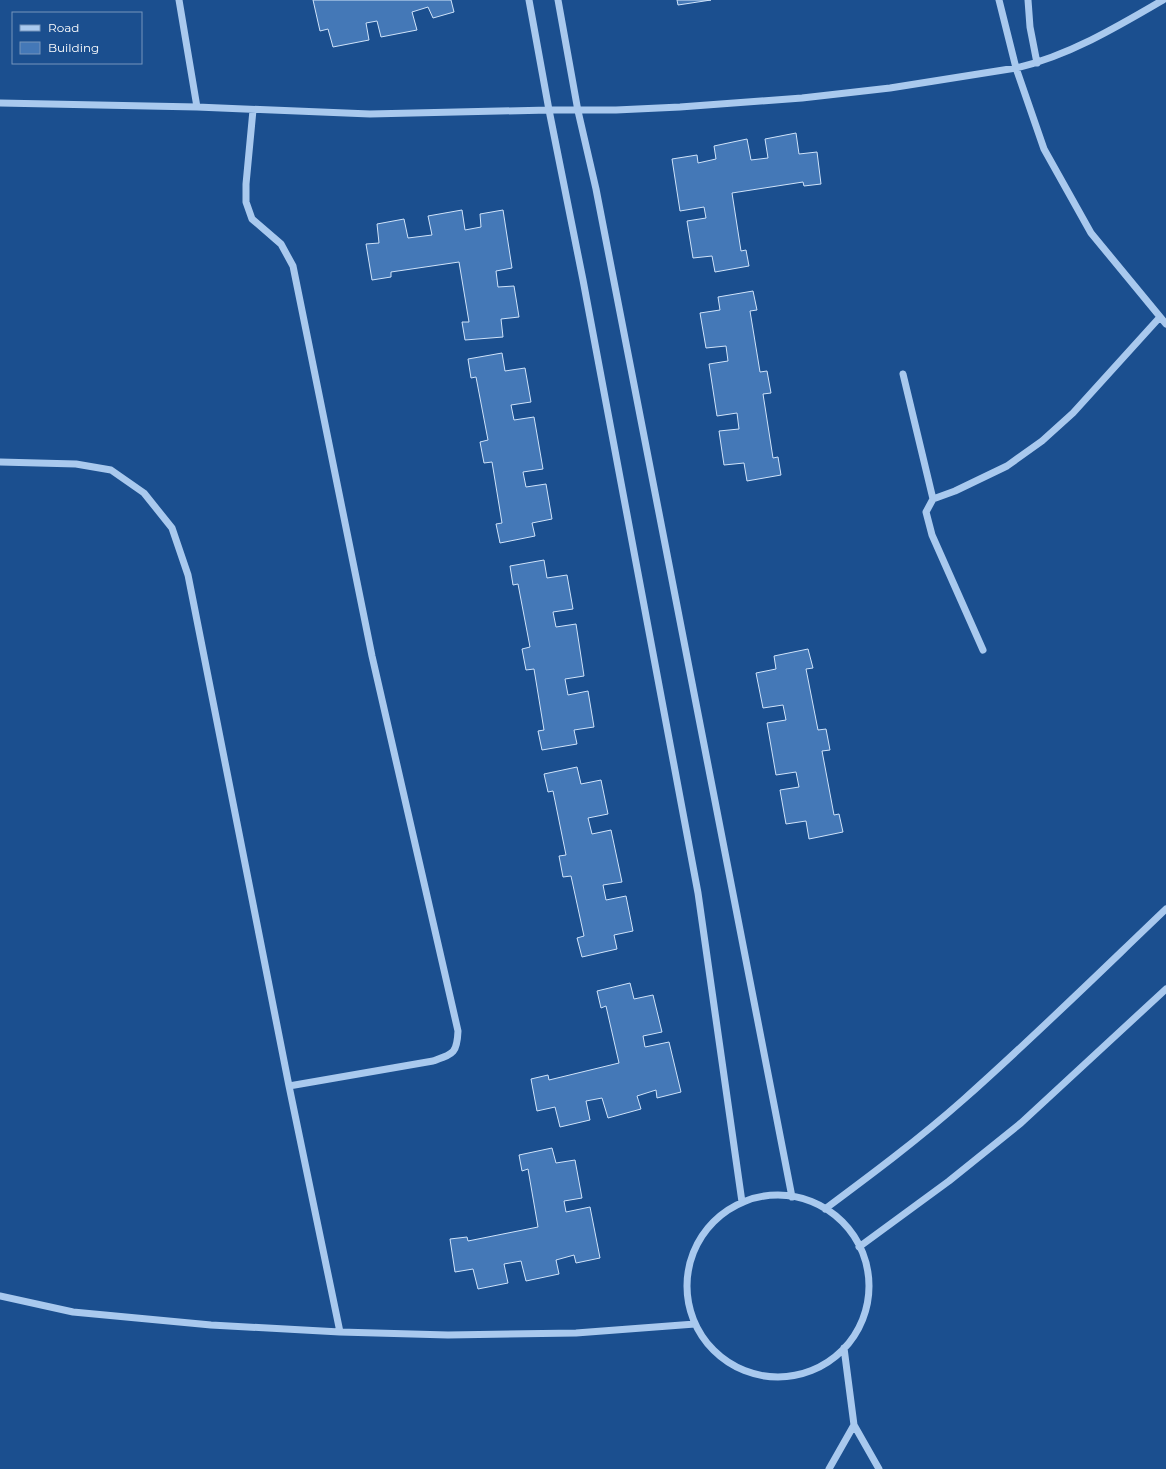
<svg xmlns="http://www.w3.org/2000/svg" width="1166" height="1469" font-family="Montserrat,sans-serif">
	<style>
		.building { fill: #4478b7; stroke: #cfe3fa }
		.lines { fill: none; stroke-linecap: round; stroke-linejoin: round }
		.minor { stroke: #a9c9ee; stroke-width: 7 }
	</style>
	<rect width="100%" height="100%" fill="#1b4f8f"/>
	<path class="building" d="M 313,0 L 451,0 L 454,12 L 433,18 L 428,7 L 412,12 L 417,30 L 381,37 L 377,21 L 366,23 L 369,40 L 333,47 L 328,29 L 320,31 Z
		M 677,0 L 711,0 L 678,5 Z
		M 796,133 L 799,154 L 817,152 L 821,184 L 804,186 L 803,182 L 732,193 L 741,251 L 746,250 L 749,266 L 715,272 L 712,256 L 693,258 L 687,221 L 706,218 L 704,207 L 680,211 L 672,159 L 697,155 L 698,163 L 716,159 L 714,146 L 747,139 L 751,160 L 768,158 L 765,139 Z
		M 462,210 L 465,230 L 481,227 L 480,214 L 503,210 L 512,268 L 496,271 L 498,287 L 514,286 L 519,317 L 501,319 L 503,337 L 465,340 L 462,322 L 469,322 L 459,262 L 391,272 L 391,277 L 372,280 L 366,244 L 379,243 L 377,224 L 404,219 L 408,238 L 432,235 L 428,216 Z
		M 753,291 L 757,310 L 750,311 L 760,372 L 767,371 L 771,393 L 763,394 L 773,458 L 778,457 L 781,475 L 747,481 L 744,463 L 724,465 L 719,431 L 739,429 L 737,413 L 717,416 L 709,364 L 728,361 L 726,346 L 706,348 L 700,313 L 720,310 L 718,297 Z
		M 502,353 L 505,371 L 525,368 L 531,402 L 511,405 L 514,420 L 534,417 L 543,469 L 523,472 L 526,487 L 546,484 L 552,519 L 532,523 L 535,536 L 500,543 L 496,524 L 502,523 L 492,462 L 484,463 L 480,442 L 488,440 L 476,377 L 471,378 L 468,359 Z
		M 544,560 L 547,578 L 567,575 L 573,609 L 553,612 L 556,627 L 576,624 L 584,676 L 565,679 L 568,695 L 588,691 L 594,727 L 574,730 L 577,744 L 542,750 L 538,731 L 544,730 L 534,669 L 526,670 L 522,649 L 530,647 L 518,584 L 513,585 L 510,566 Z
		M 808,649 L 813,668 L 806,669 L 818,730 L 826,729 L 830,750 L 822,751 L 834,815 L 839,814 L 843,832 L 809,839 L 806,821 L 786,824 L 780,790 L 799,787 L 796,772 L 776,775 L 767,723 L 786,720 L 783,705 L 763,708 L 756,673 L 776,669 L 774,656 Z
		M 577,767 L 581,784 L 601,780 L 608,814 L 588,818 L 592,834 L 611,830 L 622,882 L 603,885 L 606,900 L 626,896 L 633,931 L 614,935 L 617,949 L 582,957 L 577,938 L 584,936 L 571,876 L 563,877 L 559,856 L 566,855 L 553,791 L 548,792 L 544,774 Z
		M 630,983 L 634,999 L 653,995 L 662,1032 L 643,1036 L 645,1047 L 669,1042 L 681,1092 L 657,1098 L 656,1090 L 637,1096 L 641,1109 L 608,1118 L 602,1098 L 586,1101 L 590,1120 L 560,1127 L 555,1107 L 537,1111 L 531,1079 L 548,1075 L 549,1080 L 619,1063 L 606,1006 L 601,1008 L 597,991 Z
		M 552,1148 L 556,1163 L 575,1160 L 582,1198 L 564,1201 L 566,1212 L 590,1207 L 600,1258 L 576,1263 L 574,1255 L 556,1260 L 559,1274 L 526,1281 L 521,1261 L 504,1264 L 508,1283 L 478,1289 L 473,1269 L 455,1272 L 450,1239 L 467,1237 L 468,1241 L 538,1227 L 528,1169 L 522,1171 L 519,1155 Z"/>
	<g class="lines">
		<path class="minor" d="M 179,0 L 197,107
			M 529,0 L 549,110 L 583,280 L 698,893 L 742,1202
			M 558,0 L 578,111 L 596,189 L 792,1197
			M 999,0 L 1016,68 L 1044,149 L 1091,233 L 1166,324
			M 1028,0 L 1030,27 L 1037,63
			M 0,103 L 197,107 L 370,114 L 549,110 L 616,110 L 680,107 L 802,98 L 890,88 L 1016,68 C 1068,56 1117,27 1163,0
			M 253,110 L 246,184 L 246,202 L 252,219 L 281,244 L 293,266 L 372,656 L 458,1031 C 457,1054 453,1054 433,1061 L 289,1086
			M 903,374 L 933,499 L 926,512 L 932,535 L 983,650
			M 0,462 L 76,464 L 111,470 L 144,493 L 172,528 L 188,575 L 289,1086 L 340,1332
			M 933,499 L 955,491 L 1007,466 L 1042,441 L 1073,413 L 1160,317
			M687 1286a91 91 0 1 1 182 0a91 91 0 1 1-182 0Z
			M 825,1209 C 872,1174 919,1139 963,1100 C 1033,1038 1099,973 1166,909
			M 859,1247 L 949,1181 L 1021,1123 L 1166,989
			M 0,1296 L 73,1312 L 211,1325 L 340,1332 L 448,1335 L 576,1333 L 695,1324
			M 854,1425 L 879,1469
			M 829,1469 L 854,1425 L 844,1348"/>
	</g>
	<rect x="12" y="12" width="130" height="52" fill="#1b4f8f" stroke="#7695bc"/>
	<rect x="20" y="25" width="20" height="6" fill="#a9c9ee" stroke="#7695bc"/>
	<text x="48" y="32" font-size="12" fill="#ffffff">Road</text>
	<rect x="20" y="42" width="20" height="12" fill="#4478b7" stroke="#7695bc"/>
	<text x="48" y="52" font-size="12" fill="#ffffff">Building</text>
</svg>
